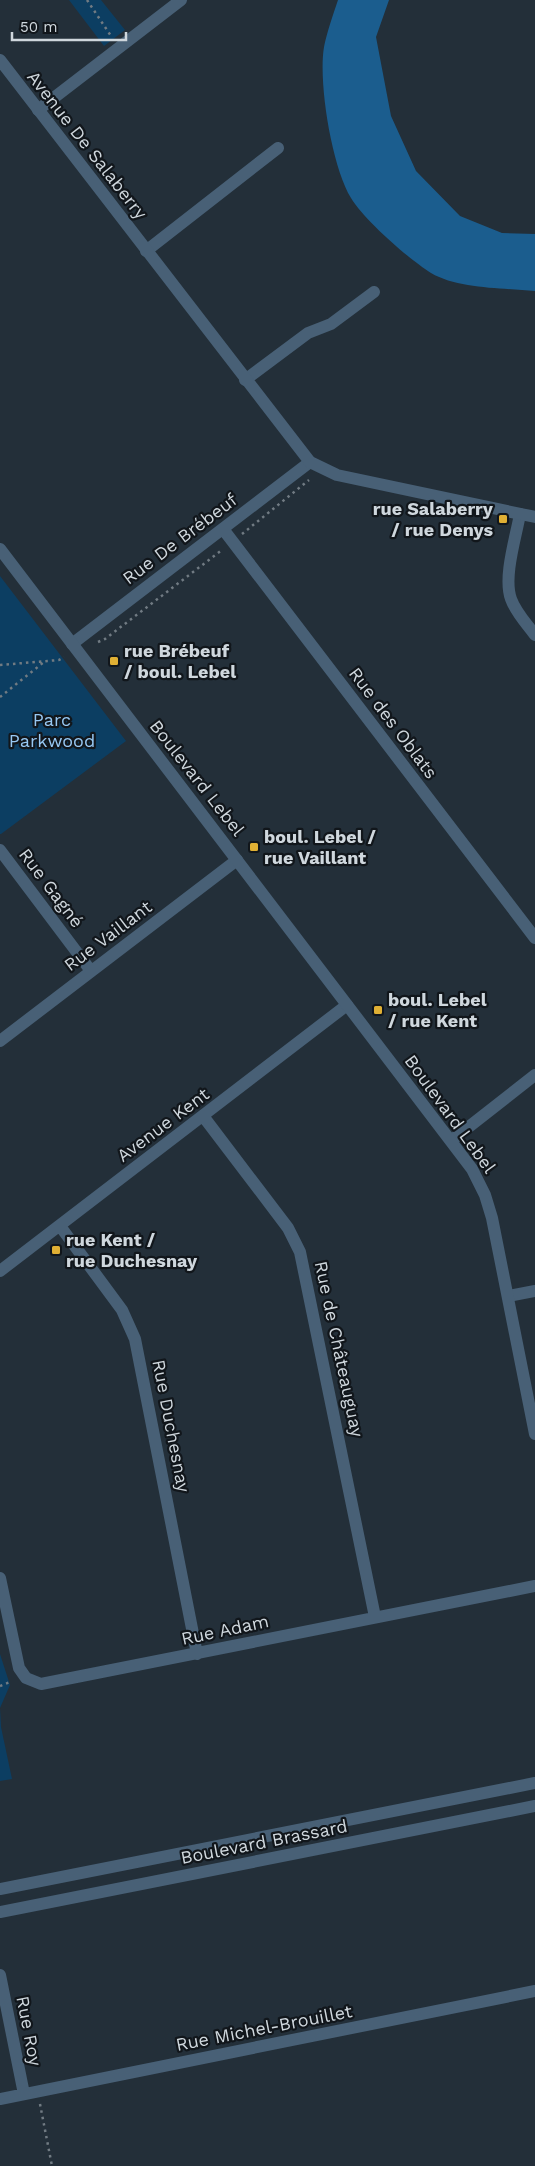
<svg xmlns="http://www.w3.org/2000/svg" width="535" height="2166" font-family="'Work Sans',sans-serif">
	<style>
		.green { fill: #0c3e62 }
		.water { fill: #1b5d8e }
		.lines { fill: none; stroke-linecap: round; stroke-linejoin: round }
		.path { stroke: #717b83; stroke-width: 2.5; stroke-dasharray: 2.5 4; stroke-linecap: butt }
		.minor { stroke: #486076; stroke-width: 12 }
		.tertiary { stroke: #486076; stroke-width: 12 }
		.poi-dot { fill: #e0b034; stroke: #11161b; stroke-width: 2 }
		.labels { text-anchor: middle; stroke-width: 4.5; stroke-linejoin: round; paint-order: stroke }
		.street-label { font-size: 18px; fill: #cfd7dd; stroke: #11161b }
		.poi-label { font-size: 18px; font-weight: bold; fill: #cfd7dd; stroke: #11161b; text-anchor: start }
		.park-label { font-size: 18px; fill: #97c8f3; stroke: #11161b }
	</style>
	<rect width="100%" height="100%" fill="#232f39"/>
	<path class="green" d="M 69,0 L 101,0 L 125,30 L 104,46 Z
		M 0,576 L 126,741 L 1,834 L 0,834 Z
		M 0,1654 L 10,1685 L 0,1708 L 1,1727 L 12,1779 L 0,1781 Z"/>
	<path class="water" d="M 338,0 L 389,0 L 376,37 L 391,116 L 416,171 L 460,216 L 502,233 L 535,234 L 535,291 C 504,288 458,289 431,273 C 409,259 365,221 351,198 C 332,167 318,83 324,47 C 327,32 333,15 338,0 Z"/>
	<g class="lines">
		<path class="path" d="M 87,0 L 111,36
			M 242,534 L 309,480
			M 98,642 L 105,639 L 222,550
			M 0,665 L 59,660 L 64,657
			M 0,697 L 44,662
			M 0,1686 L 10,1682
			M 40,2104 L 52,2166"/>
		<path class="minor" d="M 38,110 L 181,0
			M 146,251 L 278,148
			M 245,380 L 308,333 L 331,324 L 374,292
			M 520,514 C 516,537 503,577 511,599 C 516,613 527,624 535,635
			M 223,529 L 535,938
			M 72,644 L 310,462
			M 0,850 L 91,971
			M 0,1041 L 237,860
			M 203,1116 L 288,1228 L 300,1252 L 375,1617
			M 452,1140 L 535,1075
			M 60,1226 L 122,1310 L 135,1339 L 197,1654
			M 0,1271 L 347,1005
			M 508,1296 L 535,1291
			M 0,1578 L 19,1668 L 26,1678 L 41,1684 L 535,1586
			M 0,1975 L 24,2094
			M 0,2099 L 535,1991"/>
		<path class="tertiary" d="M 0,60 L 310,462 L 337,475 L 535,517
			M 0,549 L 472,1169 L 485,1195 L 492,1218 L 535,1434
			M 0,1889 L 535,1783
			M 0,1912 L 535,1806"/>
	</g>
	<g class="poi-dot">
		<rect x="498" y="514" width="10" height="10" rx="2.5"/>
		<rect x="109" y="656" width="10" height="10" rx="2.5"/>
		<rect x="249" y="842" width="10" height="10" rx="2.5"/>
		<rect x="373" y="1005" width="10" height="10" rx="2.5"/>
		<rect x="51" y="1245" width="10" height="10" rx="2.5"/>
	</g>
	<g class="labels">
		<g class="street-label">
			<text transform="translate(87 145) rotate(52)" y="6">Avenue De Salaberry</text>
			<text transform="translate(180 539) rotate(-37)" y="6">Rue De Brébeuf</text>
			<text transform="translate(393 723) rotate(53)" y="6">Rue des Oblats</text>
			<text transform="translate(197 778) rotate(52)" y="6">Boulevard Lebel</text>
			<text transform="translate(51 888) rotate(53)" y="6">Rue Gagné</text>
			<text transform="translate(108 936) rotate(-37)" y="6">Rue Vaillant</text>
			<text transform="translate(450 1114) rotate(54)" y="6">Boulevard Lebel</text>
			<text transform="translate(163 1125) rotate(-37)" y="6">Avenue Kent</text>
			<text transform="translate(339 1349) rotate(78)" y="6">Rue de Châteauguay</text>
			<text transform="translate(171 1426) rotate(79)" y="6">Rue Duchesnay</text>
			<text transform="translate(225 1630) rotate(-12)" y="6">Rue Adam</text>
			<text transform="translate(264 1842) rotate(-11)" y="6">Boulevard Brassard</text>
			<text transform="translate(264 2028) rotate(-11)" y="6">Rue Michel-Brouillet</text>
			<text transform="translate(29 2031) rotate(79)" y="6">Rue Roy</text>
		</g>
		<g class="poi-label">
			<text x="493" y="515" text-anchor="end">rue Salaberry<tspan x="493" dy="21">/ rue Denys</tspan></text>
			<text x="124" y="657">rue Brébeuf<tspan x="124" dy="21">/ boul. Lebel</tspan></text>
			<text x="264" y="843">boul. Lebel /<tspan x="264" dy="21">rue Vaillant</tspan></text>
			<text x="388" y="1006">boul. Lebel<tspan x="388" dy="21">/ rue Kent</tspan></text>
			<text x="66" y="1246">rue Kent /<tspan x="66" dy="21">rue Duchesnay</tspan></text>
		</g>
		<g class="park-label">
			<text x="52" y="726">Parc<tspan x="52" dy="21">Parkwood</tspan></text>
		</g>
	</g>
	<path d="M12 32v8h114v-8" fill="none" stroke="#cfd7dd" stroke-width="2.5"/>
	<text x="20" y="32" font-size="15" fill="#cfd7dd" stroke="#11161b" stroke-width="4" paint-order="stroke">50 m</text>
</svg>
